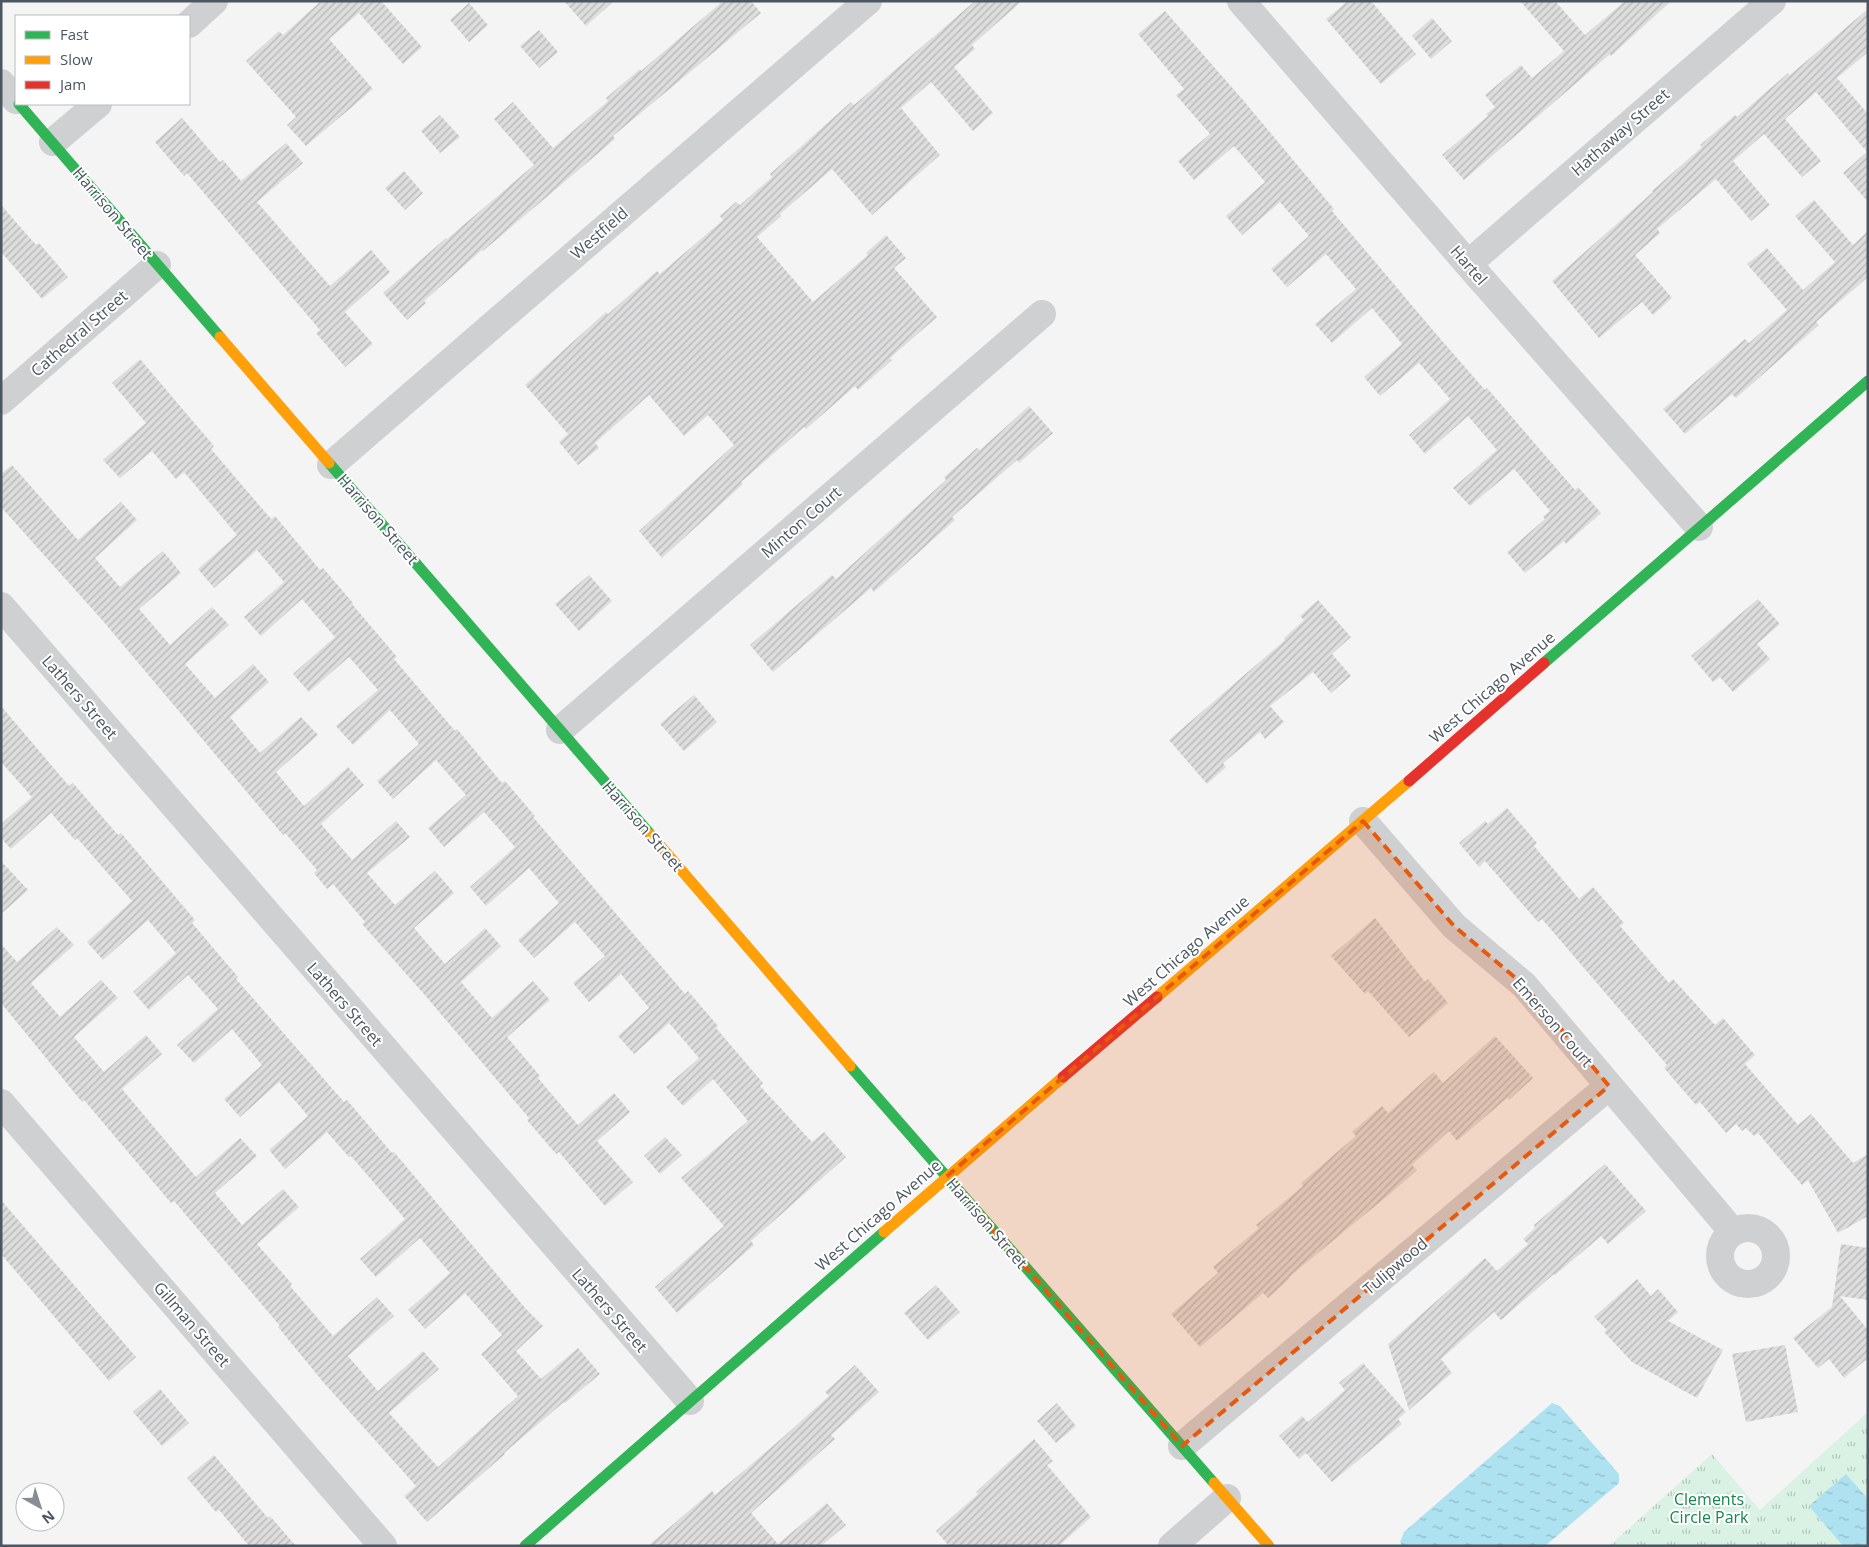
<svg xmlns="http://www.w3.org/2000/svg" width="1869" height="1547" font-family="'Open Sans',sans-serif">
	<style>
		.park { fill: url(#park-tufts) }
		.water { fill: url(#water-ripples) }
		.building { fill: url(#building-hatch) }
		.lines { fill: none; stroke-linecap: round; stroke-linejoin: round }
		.street { stroke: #ced0d2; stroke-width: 28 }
		.fast { stroke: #30b455; stroke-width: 11 }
		.slow { stroke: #ff9f0a; stroke-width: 11 }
		.jam { stroke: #e5322d; stroke-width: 11 }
		.marked { fill: #e8590c; fill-opacity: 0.2; stroke: #e8590c; stroke-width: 4; stroke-dasharray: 10 6; stroke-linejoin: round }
		.labels { text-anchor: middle; stroke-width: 4; stroke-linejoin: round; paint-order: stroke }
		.street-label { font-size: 16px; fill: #4a5661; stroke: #fff }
		.park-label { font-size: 16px; fill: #17864f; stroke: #fff }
	</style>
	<defs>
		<pattern id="park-tufts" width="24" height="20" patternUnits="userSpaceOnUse" patternTransform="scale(1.25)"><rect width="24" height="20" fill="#d9f2e3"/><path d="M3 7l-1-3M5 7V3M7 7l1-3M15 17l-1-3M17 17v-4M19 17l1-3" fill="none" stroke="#b2c7bb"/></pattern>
		<pattern id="water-ripples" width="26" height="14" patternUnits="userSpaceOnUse" patternTransform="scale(1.25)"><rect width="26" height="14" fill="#aee2f0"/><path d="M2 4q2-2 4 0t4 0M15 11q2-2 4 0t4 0" fill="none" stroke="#90bac6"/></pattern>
		<pattern id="building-hatch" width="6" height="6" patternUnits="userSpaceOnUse" patternTransform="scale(1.25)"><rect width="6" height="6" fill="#ddddde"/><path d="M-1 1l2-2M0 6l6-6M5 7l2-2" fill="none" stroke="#b5b6b7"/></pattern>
	</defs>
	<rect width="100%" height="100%" fill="#f4f4f4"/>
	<path class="park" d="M 1868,1412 L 1868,1546 L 1609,1546 L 1712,1454 L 1760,1510 Z"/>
	<path class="water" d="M 1552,1403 L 1560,1406 L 1619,1474 L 1619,1483 L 1545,1546 L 1402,1546 L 1400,1542 L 1404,1532 Z
		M 1846,1474 L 1868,1499 L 1868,1546 L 1843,1546 L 1809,1506 Z"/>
	<path class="building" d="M 321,1 L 381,1 L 422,47 L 403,64 L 359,13 L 329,39 L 373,89 L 306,146 L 287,125 L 296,117 L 246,61 L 279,31 L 283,35 Z
		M 564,1 L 614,1 L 586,26 Z
		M 723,1 L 751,1 L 761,13 L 613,136 L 615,139 L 483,251 L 482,250 L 424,301 L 426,303 L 407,320 L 383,293 L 446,238 L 447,239 L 534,165 L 494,119 L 513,102 L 553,148 L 608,101 L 606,98 L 640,69 L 641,71 Z
		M 975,1 L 1022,1 L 972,45 L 975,49 L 954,67 L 993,113 L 973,131 L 931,82 L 901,108 L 940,155 L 872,215 L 832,169 L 780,214 L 781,216 L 757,237 L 813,302 L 868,255 L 866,253 L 886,235 L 906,258 L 894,268 L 937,317 L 890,358 L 892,360 L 858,390 L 855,386 L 806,429 L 804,427 L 741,482 L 743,484 L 662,558 L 639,531 L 734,445 L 708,415 L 684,436 L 649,395 L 595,443 L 599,448 L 578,465 L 559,442 L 568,434 L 525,385 L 606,312 L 608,314 L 657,271 L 660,274 L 723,220 L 720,216 L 736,202 L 740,205 L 772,177 L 770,174 L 851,102 L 854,105 Z
		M 1348,1 L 1371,1 L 1416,54 L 1381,84 L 1326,19 Z
		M 1520,1 L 1555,1 L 1585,35 L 1625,1 L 1671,1 L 1611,56 L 1610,54 L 1464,180 L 1442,155 L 1488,116 L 1486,114 L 1495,107 L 1485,95 L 1521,65 L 1532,78 L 1564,51 Z
		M 469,3 L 488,25 L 469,42 L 450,20 Z
		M 1868,9 L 1868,52 L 1837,78 L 1868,114 L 1868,202 L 1843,173 L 1867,152 L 1816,92 L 1785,119 L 1821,161 L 1802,177 L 1764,134 L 1733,161 L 1770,205 L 1751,221 L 1716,179 L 1657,229 L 1660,233 L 1635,255 L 1672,298 L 1653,315 L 1642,302 L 1599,338 L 1552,281 L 1653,192 L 1652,191 L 1702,147 L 1700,145 L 1735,115 L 1737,117 L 1788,73 L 1790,75 Z
		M 1165,11 L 1243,100 L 1334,209 L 1332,211 L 1437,335 L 1485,390 L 1487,388 L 1575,490 L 1578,487 L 1601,513 L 1566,544 L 1564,541 L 1525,573 L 1507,552 L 1545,519 L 1543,517 L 1550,511 L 1514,469 L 1470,506 L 1453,488 L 1497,450 L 1468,416 L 1425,454 L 1409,435 L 1450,399 L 1419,363 L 1380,396 L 1364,377 L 1402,344 L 1372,308 L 1332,343 L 1315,324 L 1356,289 L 1326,254 L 1287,287 L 1271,269 L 1309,236 L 1280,202 L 1242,235 L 1226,216 L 1265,182 L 1234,146 L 1194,180 L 1178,161 L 1210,134 L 1176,95 L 1184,89 L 1138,34 Z
		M 1432,18 L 1452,41 L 1431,59 L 1412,36 Z
		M 539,30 L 558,52 L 539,68 L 520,46 Z
		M 440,115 L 460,137 L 440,153 L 421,131 Z
		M 182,118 L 220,162 L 223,160 L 241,181 L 286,143 L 303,163 L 257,202 L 330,286 L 371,250 L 390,272 L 345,312 L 373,344 L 345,367 L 316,333 L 320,330 L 187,173 L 184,176 L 155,142 Z
		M 404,171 L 423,193 L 405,210 L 385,188 Z
		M 1814,200 L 1853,245 L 1868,231 L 1868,277 L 1816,322 L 1819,325 L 1736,398 L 1732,394 L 1685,434 L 1663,409 L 1745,339 L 1749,343 L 1787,310 L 1747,264 L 1767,248 L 1803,290 L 1835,262 L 1795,216 Z
		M 1,205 L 36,245 L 39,243 L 68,277 L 42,299 L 1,252 Z
		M 140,359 L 214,446 L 211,449 L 271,519 L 275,516 L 320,570 L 323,568 L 353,603 L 352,604 L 397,657 L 394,659 L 455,731 L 457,729 L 502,783 L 505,781 L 535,816 L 533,817 L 685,994 L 688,991 L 718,1026 L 716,1028 L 763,1083 L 760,1086 L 812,1142 L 824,1132 L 846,1157 L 751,1241 L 754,1245 L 677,1313 L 655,1287 L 724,1226 L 681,1178 L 748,1121 L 713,1079 L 683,1106 L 666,1087 L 699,1058 L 669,1023 L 634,1054 L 618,1036 L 649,1008 L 621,974 L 589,1002 L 573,983 L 605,956 L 575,922 L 534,958 L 518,940 L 559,903 L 529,868 L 486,906 L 470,887 L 515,847 L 484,812 L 444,847 L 428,828 L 466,795 L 436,760 L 393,799 L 377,781 L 419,744 L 390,710 L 353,745 L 336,726 L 378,690 L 349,657 L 309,692 L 293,674 L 335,637 L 302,599 L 261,636 L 244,617 L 284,582 L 257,550 L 214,588 L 198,569 L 237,535 L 184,472 L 176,479 L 152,451 L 120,478 L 103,460 L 146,423 L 112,383 Z
		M 1029,406 L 1053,433 L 1019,463 L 1017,460 L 952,517 L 955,520 L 874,592 L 871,588 L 773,672 L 750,645 L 832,575 L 836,579 L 946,480 L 944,477 L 977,448 L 980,450 Z
		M 12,465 L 78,540 L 121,502 L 137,520 L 95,558 L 120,587 L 163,551 L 181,573 L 139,609 L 170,645 L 212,607 L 229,625 L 185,664 L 215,698 L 253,664 L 269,682 L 230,717 L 260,753 L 301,717 L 318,735 L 276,772 L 304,806 L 348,767 L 364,785 L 321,824 L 352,860 L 396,821 L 410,837 L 367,873 L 395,905 L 435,871 L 454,893 L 414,928 L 445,964 L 485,928 L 501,946 L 461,982 L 492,1018 L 533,981 L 550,1000 L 507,1037 L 540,1076 L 538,1078 L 578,1125 L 614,1093 L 630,1112 L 597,1141 L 633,1182 L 605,1206 L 559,1152 L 556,1154 L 527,1120 L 529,1118 L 423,993 L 362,924 L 365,922 L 333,884 L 327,889 L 314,873 L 317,870 L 285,833 L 283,835 L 103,621 L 1,507 L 1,474 Z
		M 589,575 L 612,601 L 579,631 L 555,604 Z
		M 1758,599 L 1780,624 L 1757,644 L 1770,659 L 1733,692 L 1720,677 L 1713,682 L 1691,656 Z
		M 1318,600 L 1351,637 L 1332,654 L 1351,676 L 1331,693 L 1313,672 L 1270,706 L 1284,722 L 1265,739 L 1260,732 L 1223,763 L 1226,767 L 1207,784 L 1169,740 L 1285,640 L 1284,638 L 1304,620 L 1300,616 Z
		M 694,695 L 717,722 L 684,751 L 660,724 Z
		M 1,706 L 69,786 L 73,783 L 118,835 L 121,833 L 195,920 L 192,923 L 238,977 L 236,979 L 344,1102 L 347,1100 L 392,1153 L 394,1152 L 526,1309 L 543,1326 L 516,1351 L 541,1379 L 578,1348 L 600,1374 L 565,1403 L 564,1402 L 504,1453 L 505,1454 L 427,1522 L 404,1496 L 416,1486 L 324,1383 L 278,1327 L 280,1326 L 174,1201 L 171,1203 L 84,1100 L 82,1102 L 1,1003 L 1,944 L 17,962 L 57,927 L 74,945 L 31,983 L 60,1017 L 101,980 L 118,998 L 74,1037 L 104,1072 L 146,1035 L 162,1054 L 122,1089 L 196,1177 L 240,1138 L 257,1156 L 215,1193 L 242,1225 L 283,1189 L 299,1207 L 257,1244 L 292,1284 L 290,1286 L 333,1336 L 377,1297 L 394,1316 L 348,1356 L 378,1391 L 423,1351 L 439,1369 L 389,1413 L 438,1467 L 518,1396 L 481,1354 L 502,1335 L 465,1293 L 425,1329 L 408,1310 L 450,1273 L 420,1238 L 376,1277 L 360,1259 L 405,1219 L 351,1156 L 349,1157 L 327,1132 L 285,1169 L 269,1150 L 308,1116 L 279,1082 L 240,1117 L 224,1099 L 262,1065 L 232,1029 L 194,1063 L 177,1045 L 218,1009 L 188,975 L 149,1010 L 133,992 L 176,953 L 148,920 L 103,960 L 87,942 L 132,901 L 77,838 L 75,840 L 51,813 L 11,849 L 1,838 L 1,824 L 32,797 L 1,762 Z
		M 1507,808 L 1537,843 L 1534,846 L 1579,899 L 1593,887 L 1624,923 L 1620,926 L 1669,983 L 1673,979 L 1715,1025 L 1723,1018 L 1755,1055 L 1745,1064 L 1798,1125 L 1811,1114 L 1853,1163 L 1868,1154 L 1868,1216 L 1838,1233 L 1808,1180 L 1802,1185 L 1758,1133 L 1754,1136 L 1746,1128 L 1742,1131 L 1736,1124 L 1726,1133 L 1700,1102 L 1696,1105 L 1664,1068 L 1667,1065 L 1542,919 L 1538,922 L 1485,861 L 1479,867 L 1459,843 L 1485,821 L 1488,824 Z
		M 1,861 L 28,890 L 1,914 Z
		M 1375,918 L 1425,982 L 1428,979 L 1448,1003 L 1409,1037 L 1368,991 L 1365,994 L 1331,956 Z
		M 1495,1036 L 1533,1078 L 1509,1100 L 1507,1098 L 1457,1141 L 1449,1131 L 1412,1165 L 1417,1170 L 1397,1188 L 1289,1277 L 1290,1278 L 1268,1298 L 1263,1293 L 1200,1347 L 1171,1314 L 1218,1273 L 1213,1267 L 1259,1228 L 1256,1225 L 1303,1186 L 1301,1183 L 1356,1136 L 1352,1132 L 1382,1106 L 1388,1113 L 1434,1072 L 1443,1083 Z
		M 665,1137 L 682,1155 L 660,1174 L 644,1156 Z
		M 1605,1164 L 1646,1211 L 1608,1244 L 1601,1236 L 1555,1275 L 1554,1274 L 1501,1320 L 1494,1312 L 1441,1359 L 1452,1373 L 1409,1410 L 1388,1344 L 1485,1258 L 1497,1271 L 1528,1244 L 1523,1239 L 1535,1228 L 1534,1225 Z
		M 1,1200 L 136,1357 L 109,1381 L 1,1254 Z
		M 1841,1244 L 1868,1248 L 1868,1300 L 1840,1296 L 1868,1330 L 1868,1358 L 1844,1378 L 1829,1359 L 1818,1368 L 1793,1338 L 1832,1307 Z
		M 1637,1279 L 1651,1296 L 1658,1289 L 1678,1312 L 1668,1321 L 1723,1350 L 1697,1398 L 1632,1362 L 1604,1332 L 1607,1330 L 1594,1317 Z
		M 936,1285 L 960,1312 L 928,1340 L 904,1313 Z
		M 1785,1345 L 1798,1412 L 1746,1422 L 1732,1354 Z
		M 1363,1363 L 1406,1412 L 1398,1419 L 1402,1424 L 1332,1482 L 1306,1453 L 1299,1459 L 1279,1436 L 1302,1416 L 1308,1422 L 1329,1404 L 1345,1390 L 1339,1383 Z
		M 855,1365 L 879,1392 L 831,1435 L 835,1439 L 751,1513 L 778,1544 L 827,1503 L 846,1525 L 821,1546 L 648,1546 L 712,1491 L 715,1495 L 781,1439 L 829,1396 L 825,1392 Z
		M 160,1389 L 189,1423 L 162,1446 L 133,1412 Z
		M 1057,1403 L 1076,1426 L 1056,1443 L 1037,1421 Z
		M 1034,1439 L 1053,1461 L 1047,1465 L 1091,1517 L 1059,1546 L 949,1546 L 936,1531 L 978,1494 L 976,1492 Z
		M 214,1455 L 268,1518 L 270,1516 L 296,1546 L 249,1546 L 219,1510 L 216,1512 L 187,1478 Z"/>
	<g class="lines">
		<path class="street" d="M 1241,1 L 1468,264 L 1699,527
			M 189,24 L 214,1
			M 1,83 L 16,100
			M 53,142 L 98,104
			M 1468,264 L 1772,1
			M 1,401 L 157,265
			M 331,465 L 868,1
			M 1,606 L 690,1401
			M 560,730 L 1042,314
			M 1363,821 L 1454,926 L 1524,985 L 1733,1232
			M 1,1103 L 383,1546
			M1720 1256a28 28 0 1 1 56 0a28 28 0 1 1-56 0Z
			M 1182,1446 L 1609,1086
			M 1172,1546 L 1227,1498"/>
		<path class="fast" d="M 19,104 L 220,337
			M 329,463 L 651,835
			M 1544,663 L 1868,381
			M 850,1066 L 1214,1483
			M 525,1546 L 884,1232"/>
		<path class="slow" d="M 220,337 L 329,463
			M 651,835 L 850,1066
			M 1157,997 L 1409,781
			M 884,1232 L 1063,1077
			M 1214,1483 L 1269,1546"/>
		<path class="jam" d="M 1409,781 L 1544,663
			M 1063,1077 L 1157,997"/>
	</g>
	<path class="marked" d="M 1363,821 L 1454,926 L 1524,985 L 1609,1086 L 1182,1446 L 946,1177 Z"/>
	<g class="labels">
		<g class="street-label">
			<text transform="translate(1620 132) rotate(-41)" y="6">Hathaway Street</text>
			<text transform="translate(113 213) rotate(50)" y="6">Harrison Street</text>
			<text transform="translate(599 233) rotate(-41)" y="6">Westfield</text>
			<text transform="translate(1469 265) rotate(49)" y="6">Hartel</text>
			<text transform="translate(79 333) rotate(-41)" y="6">Cathedral Street</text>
			<text transform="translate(378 519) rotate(49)" y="6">Harrison Street</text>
			<text transform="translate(801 522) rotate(-41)" y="6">Minton Court</text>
			<text transform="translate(1492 687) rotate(-41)" y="6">West Chicago Avenue</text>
			<text transform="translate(80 697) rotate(49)" y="6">Lathers Street</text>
			<text transform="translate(643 826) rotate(49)" y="6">Harrison Street</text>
			<text transform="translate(1186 951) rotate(-41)" y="6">West Chicago Avenue</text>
			<text transform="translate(345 1004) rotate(49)" y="6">Lathers Street</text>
			<text transform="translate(1553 1022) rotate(49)" y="6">Emerson Court</text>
			<text transform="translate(878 1215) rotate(-41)" y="6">West Chicago Avenue</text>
			<text transform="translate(987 1223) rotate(49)" y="6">Harrison Street</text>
			<text transform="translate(1395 1266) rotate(-40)" y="6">Tulipwood</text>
			<text transform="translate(610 1310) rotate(49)" y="6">Lathers Street</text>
			<text transform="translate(192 1324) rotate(49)" y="6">Gillman Street</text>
		</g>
		<g class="park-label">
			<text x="1709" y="1505">Clements<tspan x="1709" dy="18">Circle Park</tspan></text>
		</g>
	</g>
	<rect width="1869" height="1547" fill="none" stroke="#4a5661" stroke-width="5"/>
	<rect x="15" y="15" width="175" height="90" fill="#ffffff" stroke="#b7bbc0"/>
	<rect x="25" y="31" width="25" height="8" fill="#30b455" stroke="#b7bbc0"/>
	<text x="60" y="40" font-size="15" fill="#4a5661">Fast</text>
	<rect x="25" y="56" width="25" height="8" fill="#ff9f0a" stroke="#b7bbc0"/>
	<text x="60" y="65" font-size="15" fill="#4a5661">Slow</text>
	<rect x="25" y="81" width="25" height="8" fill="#e5322d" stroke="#b7bbc0"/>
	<text x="60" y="90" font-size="15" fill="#4a5661">Jam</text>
	<g transform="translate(40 1507) rotate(141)"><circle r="24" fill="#ffffff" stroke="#b7bbc0"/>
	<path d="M0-4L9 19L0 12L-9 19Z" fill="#868d94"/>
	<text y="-8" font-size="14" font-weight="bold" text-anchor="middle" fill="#4a5661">N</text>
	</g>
</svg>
